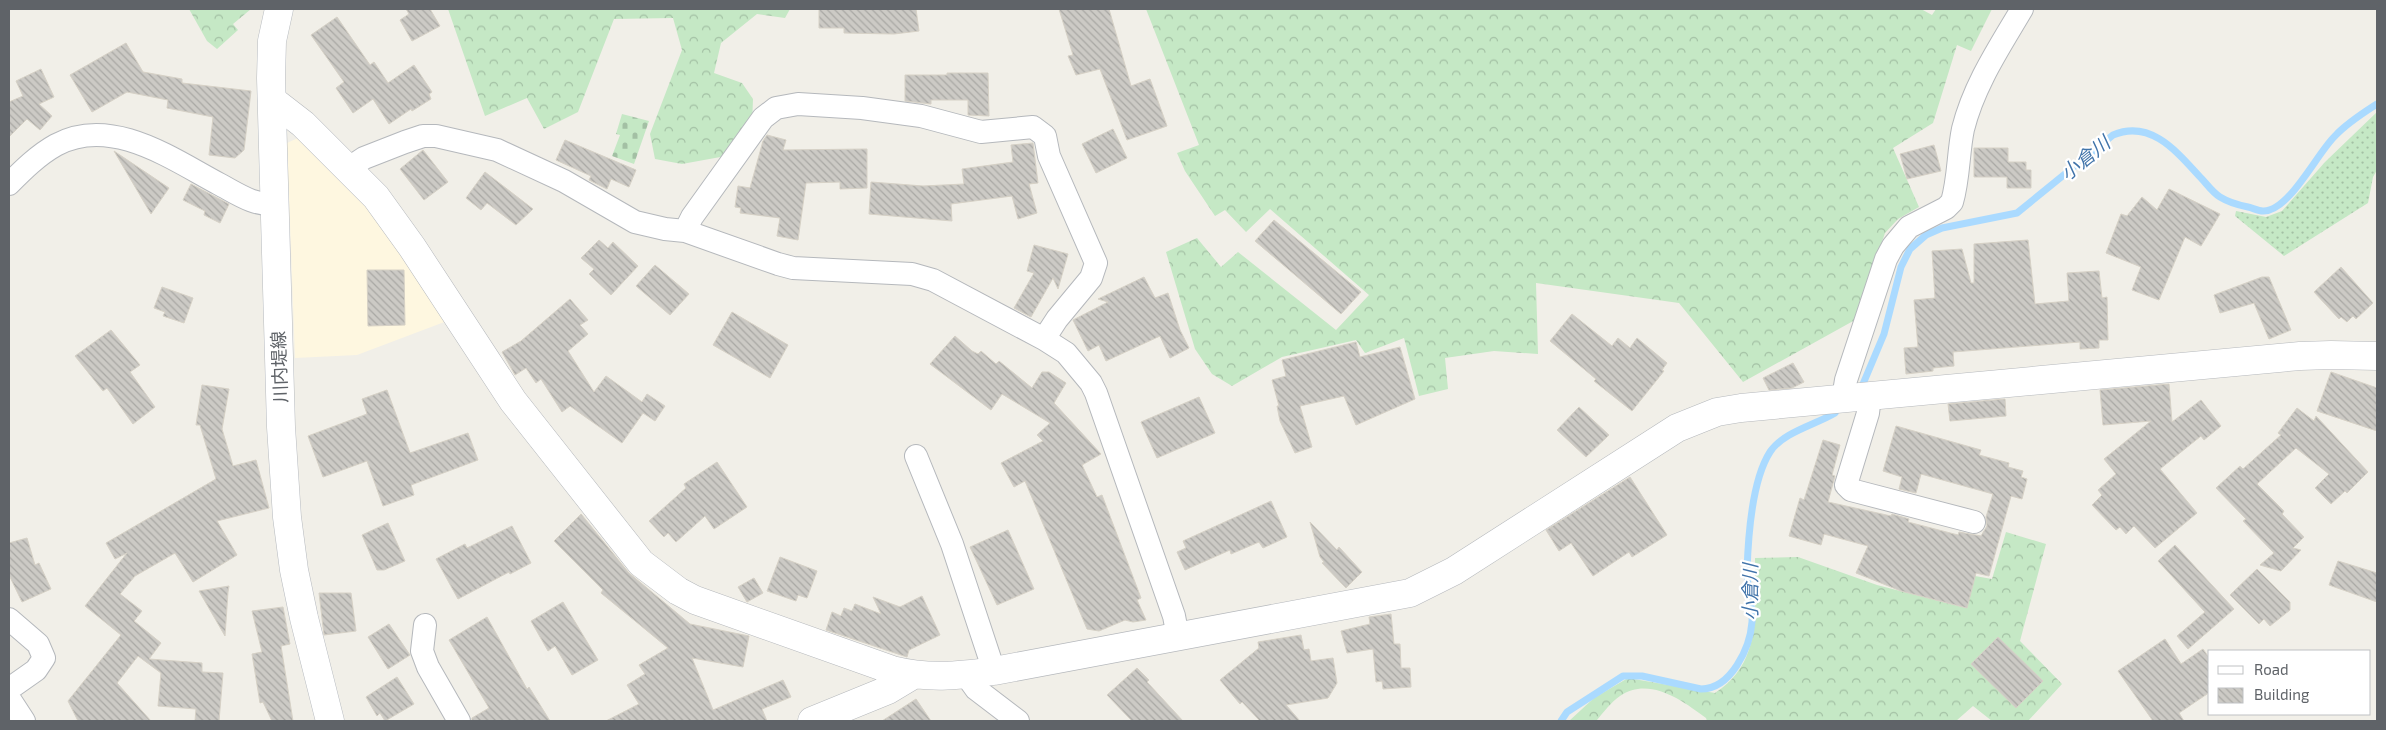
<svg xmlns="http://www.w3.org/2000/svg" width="2386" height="730" font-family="'Exo 2','Noto Sans JP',sans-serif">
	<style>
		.commercial { fill: #fef7e0 }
		.grass { fill: url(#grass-dots) }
		.forest { fill: url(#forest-crowns) }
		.cemetery { fill: url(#cemetery-stones) }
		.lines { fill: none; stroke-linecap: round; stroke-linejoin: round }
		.stream { stroke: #aadaff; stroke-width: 7 }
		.building { fill: url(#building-back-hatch); stroke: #d6d1c6 }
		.minor-casing { stroke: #b5b8bc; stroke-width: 24 }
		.tertiary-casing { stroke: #b5b8bc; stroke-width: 29 }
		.secondary-casing { stroke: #b6babf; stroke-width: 29 }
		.minor { stroke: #fff; stroke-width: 22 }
		.tertiary { stroke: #fff; stroke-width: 28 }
		.secondary { stroke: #fff; stroke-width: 28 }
		.labels { text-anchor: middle; stroke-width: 4.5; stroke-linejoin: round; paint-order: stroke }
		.street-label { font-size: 18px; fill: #5f6368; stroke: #fff }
		.water-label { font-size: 19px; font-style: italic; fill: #4174aa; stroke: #fff }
	</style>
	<defs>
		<pattern id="grass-dots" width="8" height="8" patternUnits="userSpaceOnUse" patternTransform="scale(1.25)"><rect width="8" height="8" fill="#c5e8c5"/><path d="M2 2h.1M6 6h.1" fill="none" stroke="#a3c0a4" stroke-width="1.8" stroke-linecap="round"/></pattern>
		<pattern id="forest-crowns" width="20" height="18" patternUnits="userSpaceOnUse" patternTransform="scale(1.25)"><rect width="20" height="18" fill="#c5e8c5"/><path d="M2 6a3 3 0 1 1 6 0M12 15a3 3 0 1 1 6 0" fill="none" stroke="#a3c0a4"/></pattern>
		<pattern id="cemetery-stones" width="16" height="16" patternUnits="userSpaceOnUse" patternTransform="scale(1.25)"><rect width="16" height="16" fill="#c5e8c5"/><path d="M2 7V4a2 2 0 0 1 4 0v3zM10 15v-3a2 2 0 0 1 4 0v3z" fill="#a3c0a4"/></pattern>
		<pattern id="building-back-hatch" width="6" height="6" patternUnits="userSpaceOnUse" patternTransform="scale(1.25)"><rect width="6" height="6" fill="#cccac5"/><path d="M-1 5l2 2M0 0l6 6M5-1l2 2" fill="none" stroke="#a9a8a4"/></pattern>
	</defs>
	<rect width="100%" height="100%" fill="#f1efe8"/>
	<path class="commercial" d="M 300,137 L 364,201 L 447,321 L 357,355 L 295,358 L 287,143 Z"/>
	<path class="grass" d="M 2377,112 L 2377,170 L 2373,177 L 2368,203 L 2284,256 L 2235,216 L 2236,211 L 2266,217 L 2282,211 L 2325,162 Z"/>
	<path class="forest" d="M 189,9 L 251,9 L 233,24 L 238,30 L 217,49 L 207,41 Z
		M 448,9 L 790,9 L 785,18 L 757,14 L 721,43 L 714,73 L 742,83 L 753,99 L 752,125 L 726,156 L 682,164 L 655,159 L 650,134 L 682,50 L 673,18 L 614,19 L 578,112 L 544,129 L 527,98 L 485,116 Z
		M 1146,9 L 1921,9 L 1932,15 L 1936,9 L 1992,9 L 1971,51 L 1957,45 L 1933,123 L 1893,148 L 1919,207 L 1898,219 L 1885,233 L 1855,320 L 1743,382 L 1679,303 L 1536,283 L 1538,354 L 1494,351 L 1445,358 L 1448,389 L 1419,396 L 1404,338 L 1365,353 L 1356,340 L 1282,357 L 1232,386 L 1212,374 L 1195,349 L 1166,252 L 1197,238 L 1221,267 L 1238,252 L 1336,330 L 1369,295 L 1270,209 L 1246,232 L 1225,210 L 1215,216 L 1185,171 L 1177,153 L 1199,145 Z
		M 2006,532 L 2046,544 L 2020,641 L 2062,684 L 2028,721 L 1992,721 L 1973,706 L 1956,721 L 1707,721 L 1706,718 C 1682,700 1649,676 1620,696 C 1611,702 1603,713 1596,721 L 1569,721 L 1594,698 L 1628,678 L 1715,693 C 1764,661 1754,610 1755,558 L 1798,557 L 1877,585 L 1966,608 L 1975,576 L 1992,579 Z"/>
	<path class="cemetery" d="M 622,114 L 649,121 L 634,164 L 612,156 L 620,135 L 616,134 Z"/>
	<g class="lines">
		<path class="stream" d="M 1863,384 L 1884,334 L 1901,267 L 1910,249 L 1926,235 L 1942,228 L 2017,213 L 2113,135 C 2151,119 2177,152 2201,178 C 2207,184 2212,192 2220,197 C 2228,202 2238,205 2248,207 C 2253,208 2258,211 2263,211 C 2289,212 2317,153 2335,136 C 2347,123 2363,113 2377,104
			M 1561,721 L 1567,712 L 1623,676 L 1642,676 L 1701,689 C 1731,689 1750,648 1752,622 C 1753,605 1747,588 1747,572 C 1748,539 1752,480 1770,452 C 1783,432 1815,425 1835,413"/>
	</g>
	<path class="building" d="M 406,9 L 430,9 L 440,26 L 412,41 L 400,20 L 409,14 Z
		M 819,9 L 916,9 L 919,31 L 894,34 L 844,33 L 844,28 L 819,28 Z
		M 1059,9 L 1109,9 L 1131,86 L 1150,79 L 1167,126 L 1127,140 L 1100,69 L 1076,75 L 1068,56 L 1073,55 Z
		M 337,17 L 370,65 L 374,62 L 388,83 L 414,65 L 432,92 L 429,94 L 431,99 L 412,111 L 411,109 L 389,124 L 373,99 L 353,113 L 336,88 L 344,82 L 311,35 Z
		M 126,43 L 143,72 L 182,79 L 182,83 L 251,91 L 244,150 L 235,158 L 209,155 L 213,117 L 167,108 L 168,100 L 127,92 L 92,112 L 70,75 Z
		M 41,69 L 54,97 L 39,104 L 52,116 L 40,130 L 27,119 L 9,137 L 9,102 L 23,96 L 16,81 Z
		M 947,73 L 988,73 L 989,116 L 968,115 L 968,100 L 931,100 L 931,104 L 905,101 L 905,75 L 947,75 Z
		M 1113,129 L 1127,158 L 1096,173 L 1082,144 Z
		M 767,135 L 786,140 L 783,150 L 867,149 L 867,188 L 840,189 L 840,182 L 806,183 L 798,240 L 777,236 L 780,218 L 740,213 L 741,208 L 735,207 L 738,186 L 750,188 L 763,141 Z
		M 565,140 L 636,170 L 629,187 L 611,179 L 607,189 L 589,180 L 591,176 L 556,160 Z
		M 1033,143 L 1038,183 L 1029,184 L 1037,213 L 1018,219 L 1012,196 L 951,204 L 952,221 L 869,214 L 871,182 L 923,186 L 964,184 L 962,169 L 1013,162 L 1011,145 Z
		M 1934,145 L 1941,171 L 1907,179 L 1900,154 Z
		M 1974,148 L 2008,148 L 2008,162 L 2026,162 L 2026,170 L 2031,170 L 2031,188 L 2007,188 L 2007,177 L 1974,177 Z
		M 423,150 L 448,182 L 424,200 L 400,169 Z
		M 114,151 L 169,188 L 151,214 Z
		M 485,172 L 533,209 L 516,225 L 487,203 L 481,210 L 466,198 Z
		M 191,184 L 229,204 L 220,223 L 204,215 L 205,211 L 183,200 Z
		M 2169,189 L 2220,214 L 2201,246 L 2185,237 L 2159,300 L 2132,290 L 2141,267 L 2106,253 L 2121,214 L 2127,216 L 2142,197 L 2157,210 Z
		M 1274,220 L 1361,292 L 1341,314 L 1255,241 Z
		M 599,240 L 608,248 L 613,242 L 638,266 L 611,295 L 589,274 L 594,269 L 581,258 Z
		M 2028,240 L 2035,304 L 2069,301 L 2067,273 L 2099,271 L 2102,298 L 2107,297 L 2108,340 L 2099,340 L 2099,348 L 2080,349 L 2080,342 L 1953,352 L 1954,366 L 1933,368 L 1933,371 L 1906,374 L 1904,348 L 1918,347 L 1914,300 L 1935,298 L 1932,251 L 1962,249 L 1971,283 L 1974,283 L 1974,244 Z
		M 1034,245 L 1068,254 L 1058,289 L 1053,278 L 1031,317 L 1014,308 L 1034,273 L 1027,271 Z
		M 655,265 L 689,294 L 670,315 L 636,286 Z
		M 2341,267 L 2373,303 L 2356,319 L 2353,316 L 2347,322 L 2341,317 L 2339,319 L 2314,292 Z
		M 367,270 L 404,270 L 405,325 L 368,326 Z
		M 1144,277 L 1155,298 L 1168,293 L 1180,330 L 1189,348 L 1170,358 L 1160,336 L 1106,361 L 1099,345 L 1088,351 L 1073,320 L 1108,302 L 1098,299 Z
		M 2262,277 L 2269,277 L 2291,330 L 2269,339 L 2254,303 L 2220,313 L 2214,295 Z
		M 162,287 L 193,298 L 184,323 L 163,316 L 165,312 L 154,308 Z
		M 570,299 L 588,320 L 580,325 L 588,334 L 568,351 L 594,392 L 606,376 L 642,402 L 647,394 L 665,406 L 655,421 L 643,413 L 622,443 L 570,406 L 562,412 L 541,379 L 536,383 L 526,368 L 515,375 L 502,352 L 521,341 Z
		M 732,312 L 788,345 L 770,378 L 713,345 Z
		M 1572,314 L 1612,346 L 1618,338 L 1630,348 L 1637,338 L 1667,363 L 1662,370 L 1664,371 L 1632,411 L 1594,381 L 1596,379 L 1550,341 Z
		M 111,330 L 140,365 L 130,372 L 155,407 L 133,424 L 107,388 L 103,391 L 75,356 Z
		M 955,336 L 972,351 L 978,354 L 981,351 L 996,364 L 999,361 L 1032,388 L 1042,372 L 1049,372 L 1066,383 L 1054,403 L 1101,454 L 1082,465 L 1097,497 L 1102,495 L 1141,598 L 1137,600 L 1146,620 L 1133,622 L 1125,620 L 1099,631 L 1087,629 L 1025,481 L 1014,487 L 1001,463 L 1043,441 L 1037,435 L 1050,423 L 1002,394 L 991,410 L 930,364 Z
		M 1356,342 L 1360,357 L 1400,347 L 1415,399 L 1356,425 L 1344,396 L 1300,406 L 1312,447 L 1295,453 L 1280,421 L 1277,406 L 1279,406 L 1272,380 L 1286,376 L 1282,360 Z
		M 1793,363 L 1804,382 L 1792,388 L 1769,390 L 1763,378 Z
		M 2331,372 L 2377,388 L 2377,431 L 2317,411 Z
		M 2169,384 L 2172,422 L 2201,400 L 2221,426 L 2204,440 L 2201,436 L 2160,469 L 2197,513 L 2155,548 L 2134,526 L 2126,534 L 2120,527 L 2116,530 L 2092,505 L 2102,495 L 2098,490 L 2116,474 L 2104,459 L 2151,421 L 2103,425 L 2100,390 Z
		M 202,385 L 229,389 L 222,429 L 233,466 L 256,460 L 269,508 L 217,521 L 237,555 L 193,582 L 175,553 L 135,576 L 120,594 L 142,611 L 134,621 L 161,643 L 149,659 L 202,663 L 202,672 L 223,673 L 219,721 L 195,721 L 196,709 L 158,706 L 161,673 L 138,656 L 117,683 L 151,721 L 78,721 L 68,701 L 121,635 L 85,606 L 127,553 L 115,559 L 106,543 L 216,479 L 200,425 L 196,425 Z
		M 387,390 L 410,453 L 468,433 L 478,460 L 411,485 L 414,495 L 383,506 L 367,461 L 323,477 L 308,436 L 367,414 L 362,399 Z
		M 1199,397 L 1215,433 L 1157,458 L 1141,422 Z
		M 2005,399 L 2006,416 L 1950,421 L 1948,404 Z
		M 1579,407 L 1609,435 L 1586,457 L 1557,430 Z
		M 2297,408 L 2314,421 L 2316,416 L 2368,472 L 2347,493 L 2345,491 L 2331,504 L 2315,488 L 2329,474 L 2296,448 L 2257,484 L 2284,511 L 2282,514 L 2304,537 L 2293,548 L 2301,550 L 2281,571 L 2260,565 L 2274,553 L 2243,521 L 2246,519 L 2216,488 L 2240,466 L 2243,469 L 2281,435 L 2278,433 Z
		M 1896,426 L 1981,450 L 1979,455 L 2009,463 L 2008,467 L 2023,471 L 2021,477 L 2027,479 L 2022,499 L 2011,496 L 1989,576 L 1976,573 L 1967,608 L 1901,591 L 1856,573 L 1868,546 L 1824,534 L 1821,545 L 1789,536 L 1800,498 L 1804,500 L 1823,440 L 1840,445 L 1832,475 L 1835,476 L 1828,502 L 1891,516 L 1892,514 L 1909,519 L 1908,522 L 1958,535 L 1959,532 L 1981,536 L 1987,526 L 1986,517 L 1993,494 L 1921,474 L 1916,493 L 1899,489 L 1902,477 L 1883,471 Z
		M 717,462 L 747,507 L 714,529 L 705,516 L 676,542 L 668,533 L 664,537 L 649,521 L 686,488 L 684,484 Z
		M 1630,477 L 1667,535 L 1632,557 L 1629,552 L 1593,576 L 1571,543 L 1559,551 L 1546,530 Z
		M 1271,501 L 1287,537 L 1263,548 L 1259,542 L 1231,554 L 1230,550 L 1185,570 L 1177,552 L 1186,548 L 1183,541 Z
		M 581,514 L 629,573 L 690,624 L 749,636 L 743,667 L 692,658 L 713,710 L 783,680 L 791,697 L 762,709 L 767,721 L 606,721 L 639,704 L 627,685 L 645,674 L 639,665 L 668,648 L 601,593 L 603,590 L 554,541 Z
		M 1310,522 L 1337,550 L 1339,547 L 1362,572 L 1346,588 L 1322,563 L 1324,562 L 1320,557 Z
		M 388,523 L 405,561 L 384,570 L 377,570 L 362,535 Z
		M 512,526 L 531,563 L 510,574 L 509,572 L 458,599 L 436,559 L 465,544 L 467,548 Z
		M 1008,530 L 1034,589 L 997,605 L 970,547 Z
		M 27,538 L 35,565 L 39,563 L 51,589 L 22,602 L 9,575 L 9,543 Z
		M 2175,545 L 2234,609 L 2188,649 L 2177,636 L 2205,612 L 2158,561 Z
		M 780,557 L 817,571 L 807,598 L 798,595 L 796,601 L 767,591 Z
		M 2338,561 L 2377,573 L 2377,602 L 2329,585 Z
		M 2257,569 L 2290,602 L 2290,610 L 2270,626 L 2264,619 L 2259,624 L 2230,595 Z
		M 754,578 L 763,593 L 747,602 L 738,587 Z
		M 229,586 L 228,592 L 225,636 L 199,591 Z
		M 319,593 L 351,593 L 356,631 L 324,635 Z
		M 922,596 L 940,635 L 909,650 L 907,657 L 826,630 L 832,612 L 841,616 L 844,608 L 852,611 L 855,604 L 881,614 L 873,597 L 900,607 Z
		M 563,602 L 598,660 L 572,675 L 555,646 L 548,651 L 531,621 Z
		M 283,607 L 290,644 L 281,646 L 293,721 L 272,721 L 263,702 L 260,703 L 252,654 L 262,652 L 252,611 Z
		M 1391,614 L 1394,644 L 1400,644 L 1401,668 L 1410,668 L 1411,687 L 1383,689 L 1382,681 L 1376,682 L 1373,649 L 1347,653 L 1341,631 L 1370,624 L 1369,617 Z
		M 487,617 L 527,689 L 529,687 L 550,721 L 472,721 L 472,718 L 489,708 L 449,640 Z
		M 389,624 L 410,655 L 388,669 L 368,637 Z
		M 1301,635 L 1304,650 L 1309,649 L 1311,661 L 1333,658 L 1337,683 L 1328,698 L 1286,705 L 1300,721 L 1260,721 L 1242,702 L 1240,704 L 1220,680 L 1259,648 L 1258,642 Z
		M 1998,637 L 2043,681 L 2016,708 L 1971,664 Z
		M 2165,639 L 2181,664 L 2203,649 L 2210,659 L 2210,692 L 2179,713 L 2184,721 L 2153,721 L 2118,671 Z
		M 1137,668 L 1149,680 L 1147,682 L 1183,721 L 1132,721 L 1107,695 Z
		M 397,677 L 414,704 L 385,721 L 380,713 L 377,716 L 366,697 Z
		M 916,699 L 931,721 L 882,721 Z"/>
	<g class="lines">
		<defs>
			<path id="minor" d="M 349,168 L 364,158 L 405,142 L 423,136 L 436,136 L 497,150 L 564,181 L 635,222 L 665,229 L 685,231 L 778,264 L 793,268 L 912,274 L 933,280 L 1044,339 L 1066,353 L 1091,383 L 1096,393 L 1174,616 L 1178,637
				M 9,184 C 23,170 38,155 56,145 C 111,115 172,159 219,184 C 238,194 254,206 276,204
				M 685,231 L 692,217 L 763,118 L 776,108 L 798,104 L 862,108 L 921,116 L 981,132 L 1033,127 L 1045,136 L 1049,156 L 1096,263 L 1091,278 L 1057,319 L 1044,339
				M 1870,396 L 1868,413 L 1846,485 L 1851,490 L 1974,522
				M 1843,398 L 1846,380 L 1886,259 L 1893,246 L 1909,227 L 1946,208 L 1952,202 C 1959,178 1958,153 1963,129 C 1974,85 1999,48 2022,9
				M 916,456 L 952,544 L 994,671
				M 9,619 L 38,644 L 44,658 L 36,670 L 9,689
				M 425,625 L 422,651 L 428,667 L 459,721
				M 966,675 L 976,689 L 1018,721
				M 9,698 L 24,721"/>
			<path id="tertiary" d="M 272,100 L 303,124 L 376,197 L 412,247 L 513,401 L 641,563 L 678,591 L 695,600 L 892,670 C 928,679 957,676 994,671 L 1410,593 L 1454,571 L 1677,428 L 1717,412 L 1741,408 L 2300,356 L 2331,355 L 2377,356
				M 812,721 L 888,690 L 913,675"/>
			<path id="secondary" d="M 279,9 L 272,41 L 271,78 L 281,427 L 287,517 L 294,570 L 304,618 L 330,721"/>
		</defs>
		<use href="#minor" class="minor-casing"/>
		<use href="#tertiary" class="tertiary-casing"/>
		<use href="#secondary" class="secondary-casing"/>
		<use href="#minor" class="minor"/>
		<use href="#tertiary" class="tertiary"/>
		<use href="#secondary" class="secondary"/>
	</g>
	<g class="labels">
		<g class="street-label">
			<text transform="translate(280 367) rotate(-92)" y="6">川内堤線</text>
		</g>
		<g class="water-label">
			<text transform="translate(2085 158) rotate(-39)" y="7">小倉川</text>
			<text transform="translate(1750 592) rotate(-90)" y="7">小倉川</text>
		</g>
	</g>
	<rect width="2386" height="730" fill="none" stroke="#5f6368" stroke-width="20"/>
	<rect x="2208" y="650" width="162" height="65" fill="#ffffff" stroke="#bfc1c3"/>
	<rect x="2218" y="666" width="25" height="8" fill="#ffffff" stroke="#bfc1c3"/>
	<text x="2254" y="675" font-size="15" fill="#5f6368">Road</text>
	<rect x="2218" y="688" width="25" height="15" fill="url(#building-back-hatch)" stroke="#bfc1c3"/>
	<text x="2254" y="700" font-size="15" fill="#5f6368">Building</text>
</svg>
